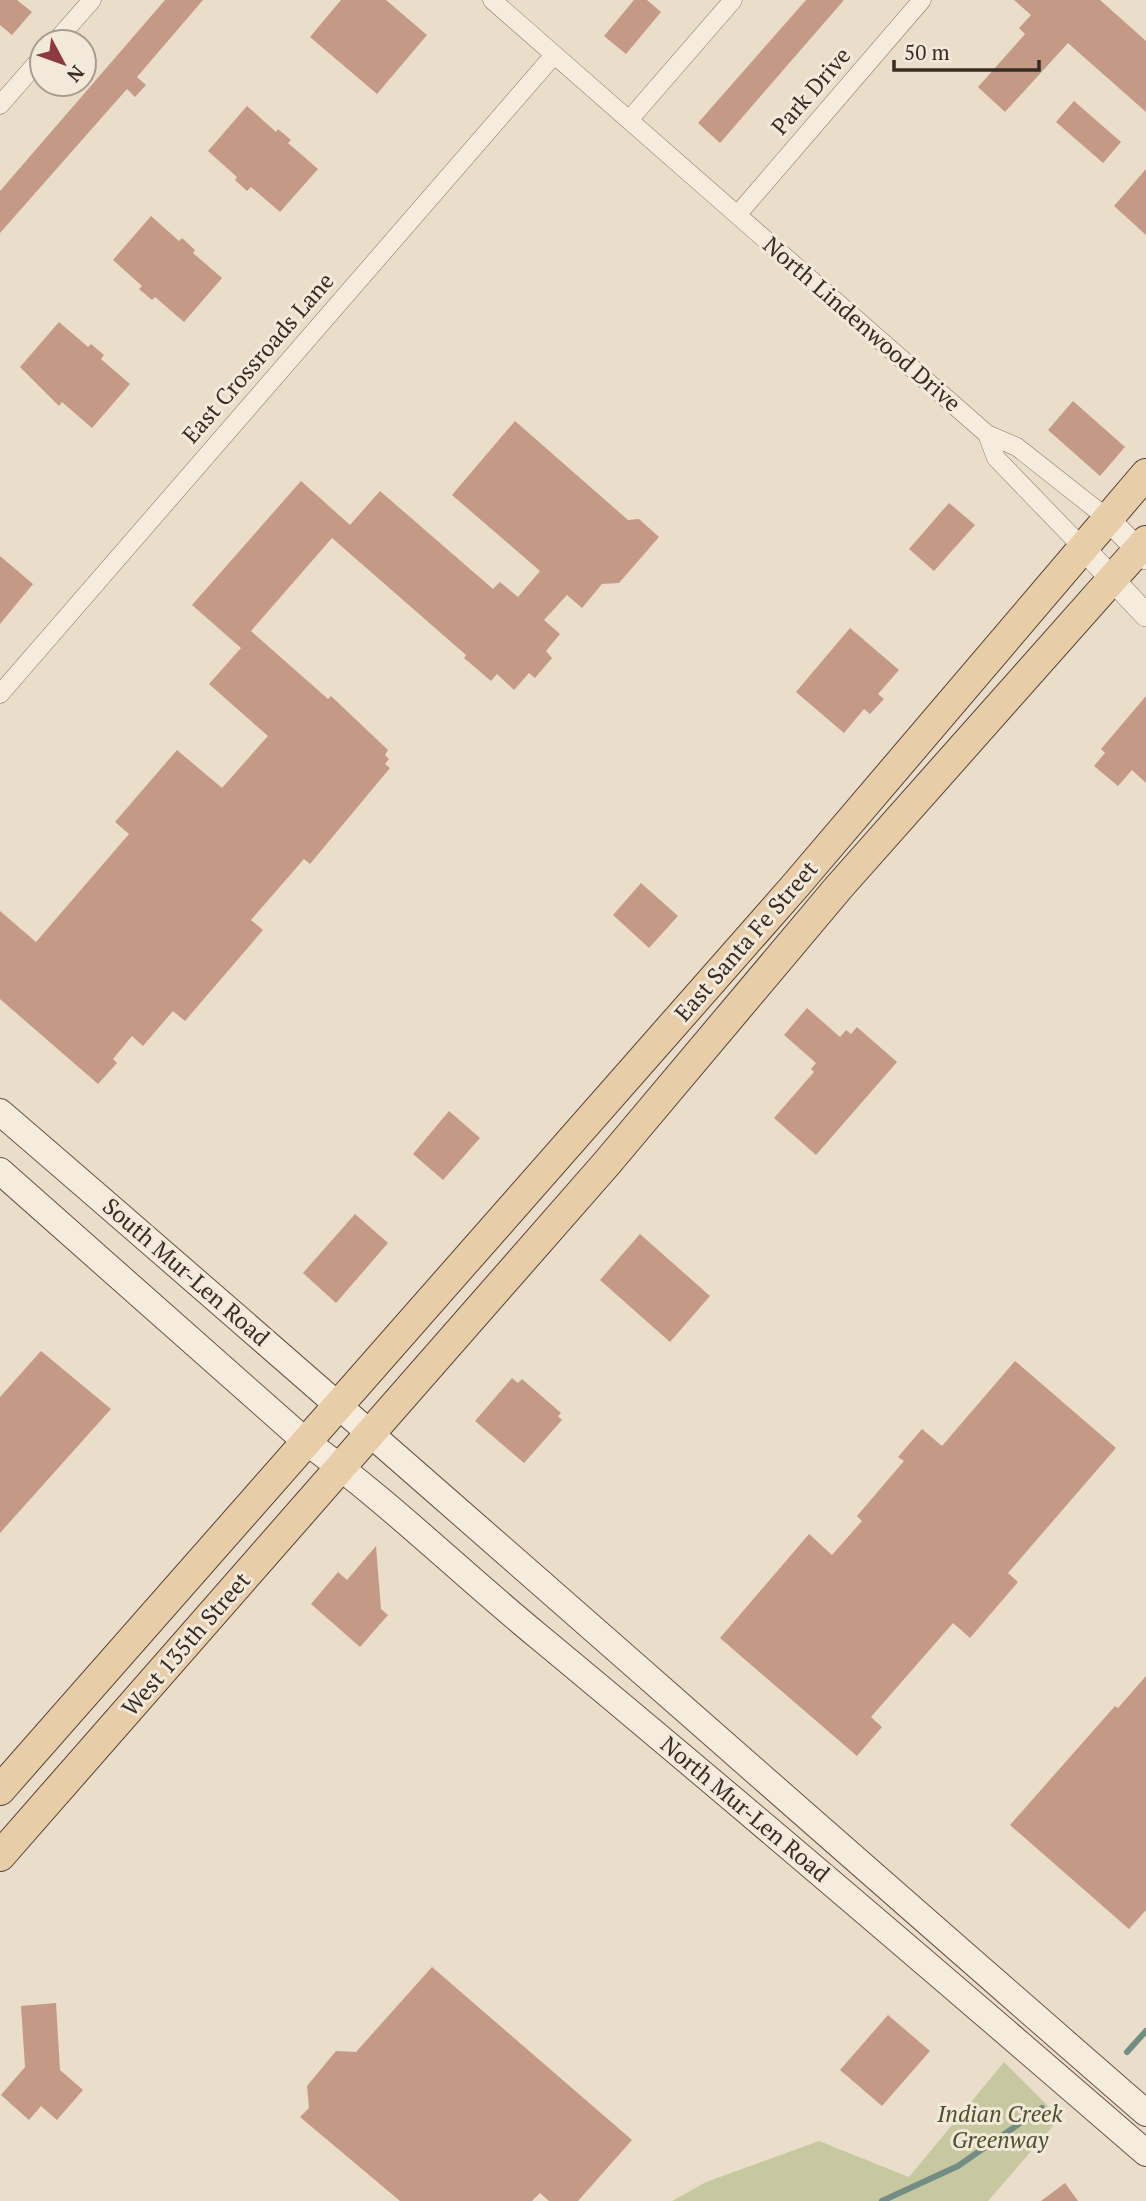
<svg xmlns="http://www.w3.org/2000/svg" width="1146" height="2201" font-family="'PT Serif',serif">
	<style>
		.green { fill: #c7c8a0 }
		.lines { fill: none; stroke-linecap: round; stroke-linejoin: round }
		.stream { stroke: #728e84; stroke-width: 6 }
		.building { fill: #c49986 }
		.minor-casing { stroke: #867161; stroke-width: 19 }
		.tertiary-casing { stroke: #867161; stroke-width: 24 }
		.secondary-casing { stroke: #685244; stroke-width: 28 }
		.primary-casing { stroke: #544035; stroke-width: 32 }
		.minor { stroke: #f6ecde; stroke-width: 18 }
		.tertiary { stroke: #f6ecde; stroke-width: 23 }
		.secondary { stroke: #f6ecde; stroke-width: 26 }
		.primary { stroke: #e8cda9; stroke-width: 30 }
		.labels { text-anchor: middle; stroke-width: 6; stroke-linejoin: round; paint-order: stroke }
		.street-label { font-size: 23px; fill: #382b23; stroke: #f3e9da }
		.park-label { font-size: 23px; font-style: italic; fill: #4d522c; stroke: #f3e9da }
	</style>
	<rect width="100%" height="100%" fill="#eadecb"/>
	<path class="green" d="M 1004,2062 L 1060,2118 L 988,2201 L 672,2201 L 706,2182 L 819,2141 L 909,2177 Z"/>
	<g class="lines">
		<path class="stream" d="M 1127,2052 L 1146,2031
			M 882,2201 L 958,2166 L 1042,2108"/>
	</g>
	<path class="building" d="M 0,0 L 17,0 L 32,12 L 12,35 L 0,25 Z
		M 165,0 L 203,0 L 137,77 L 146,85 L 135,97 L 127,89 L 0,233 L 0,191 Z
		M 341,0 L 386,0 L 427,35 L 377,94 L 310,37 Z
		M 634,0 L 647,0 L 661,12 L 626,54 L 604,36 Z
		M 806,0 L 844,0 L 720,143 L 698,123 Z
		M 1014,0 L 1100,0 L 1146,41 L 1146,112 L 1068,43 L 1005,112 L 978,87 L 1025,34 L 1019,28 L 1031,15 Z
		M 1074,101 L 1121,142 L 1103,163 L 1056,122 Z
		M 247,106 L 276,132 L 278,129 L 291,140 L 288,143 L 318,169 L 280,212 L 251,187 L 247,191 L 235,180 L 237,177 L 208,151 Z
		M 1146,169 L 1146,235 L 1114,206 Z
		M 151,216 L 179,241 L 182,238 L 195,250 L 193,253 L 222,278 L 184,322 L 155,297 L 152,300 L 139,289 L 142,286 L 113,260 Z
		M 59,322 L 88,347 L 91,344 L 104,355 L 101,359 L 130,384 L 92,428 L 62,402 L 59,406 L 20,367 Z
		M 1073,401 L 1125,447 L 1100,476 L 1048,430 Z
		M 515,421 L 628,520 L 639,519 L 659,537 L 619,583 L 602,584 L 582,608 L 567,595 L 544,620 L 560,634 L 546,651 L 552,658 L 535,678 L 529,673 L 514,690 L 497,674 L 491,681 L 464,658 L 466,655 L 332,538 L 251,631 L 328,699 L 331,696 L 388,750 L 385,755 L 389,759 L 385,764 L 390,768 L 310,864 L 304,859 L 251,920 L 263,930 L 185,1021 L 173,1011 L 143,1046 L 132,1036 L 113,1059 L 117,1063 L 98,1084 L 0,999 L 0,911 L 36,942 L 129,834 L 115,822 L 177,750 L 222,788 L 268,736 L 209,684 L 241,648 L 192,605 L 301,481 L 350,525 L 380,491 L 493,589 L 500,582 L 518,597 L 540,571 L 452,495 Z
		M 949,503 L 975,525 L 934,571 L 909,549 Z
		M 0,556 L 33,584 L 0,624 Z
		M 850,628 L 899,670 L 878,694 L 884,699 L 870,714 L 864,709 L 844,733 L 796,692 Z
		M 1146,696 L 1146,783 L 1132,770 L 1118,786 L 1094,766 L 1105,753 L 1101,749 Z
		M 641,883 L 678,916 L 649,948 L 613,915 Z
		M 807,1008 L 840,1037 L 846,1030 L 851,1034 L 857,1027 L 897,1062 L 816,1155 L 774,1118 L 814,1072 L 811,1069 L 816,1063 L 784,1035 Z
		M 449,1111 L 480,1138 L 443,1180 L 413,1154 Z
		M 355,1214 L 388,1243 L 336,1303 L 303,1273 Z
		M 640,1234 L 710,1296 L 670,1342 L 600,1280 Z
		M 41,1351 L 111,1409 L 0,1533 L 0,1397 Z
		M 1015,1361 L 1116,1448 L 1008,1573 L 1018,1582 L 970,1638 L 953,1623 L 871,1717 L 882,1727 L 857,1756 L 720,1638 L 809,1534 L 832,1555 L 862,1521 L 857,1516 L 904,1461 L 898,1457 L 922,1429 L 942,1446 Z
		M 512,1378 L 518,1383 L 522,1379 L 561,1413 L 558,1416 L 562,1420 L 524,1463 L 475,1421 Z
		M 376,1546 L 381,1609 L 388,1615 L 360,1647 L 311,1604 L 338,1572 L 347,1580 Z
		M 1146,1676 L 1146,1910 L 1129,1929 L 1010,1825 L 1115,1706 L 1118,1708 Z
		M 432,1967 L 632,2140 L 578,2201 L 549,2201 L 540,2193 L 532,2201 L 400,2201 L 300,2117 L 309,2108 L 307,2086 L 336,2051 L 356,2052 Z
		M 56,2003 L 60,2070 L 83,2090 L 57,2120 L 41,2106 L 29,2120 L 1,2095 L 25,2067 L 21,2006 Z
		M 888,2015 L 930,2051 L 882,2106 L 840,2070 Z
		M 1065,2183 L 1078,2201 L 1041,2201 Z"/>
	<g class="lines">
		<defs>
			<path id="minor" d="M 492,0 L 987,434 L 1017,447 L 1107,518
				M 55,42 L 92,0
				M 0,105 L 42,57
				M 629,120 L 733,0
				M 738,214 L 922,0
				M 987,434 L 996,458 L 1082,547
				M 0,694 L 554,55"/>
			<path id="tertiary" d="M 1107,518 L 1146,558
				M 1082,547 L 1146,615"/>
			<path id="secondary" d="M 0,1112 C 385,1443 763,1780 1146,2113
				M 0,1171 L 305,1441 C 387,1500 460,1572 538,1636 C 743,1806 945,1979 1146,2153"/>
			<path id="primary" d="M 0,1790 L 796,885 L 1146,474
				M 0,1856 L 607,1163 L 839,887 L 1146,541"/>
		</defs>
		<use href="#minor" class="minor-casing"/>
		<use href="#tertiary" class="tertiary-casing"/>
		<use href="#secondary" class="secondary-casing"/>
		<use href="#primary" class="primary-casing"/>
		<use href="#minor" class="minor"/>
		<use href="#tertiary" class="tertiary"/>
		<use href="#secondary" class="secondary"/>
		<use href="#primary" class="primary"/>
	</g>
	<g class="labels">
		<g class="street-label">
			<text transform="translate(811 91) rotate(-49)" y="8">Park Drive</text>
			<text transform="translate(862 324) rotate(41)" y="8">North Lindenwood Drive</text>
			<text transform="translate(258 358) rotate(-49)" y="8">East Crossroads Lane</text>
			<text transform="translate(746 941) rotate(-49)" y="8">East Santa Fe Street</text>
			<text transform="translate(186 1272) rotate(41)" y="8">South Mur-Len Road</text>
			<text transform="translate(186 1644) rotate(-49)" y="8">West 135th Street</text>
			<text transform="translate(745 1809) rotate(40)" y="8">North Mur-Len Road</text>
		</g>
		<g class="park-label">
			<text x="1000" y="2122">Indian Creek<tspan x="1000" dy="26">Greenway</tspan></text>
		</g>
	</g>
	<g transform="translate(63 63) rotate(131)"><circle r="33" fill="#f3e9da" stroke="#a89d91" stroke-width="2"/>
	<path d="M0-5L12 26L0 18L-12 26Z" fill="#8e3842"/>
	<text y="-10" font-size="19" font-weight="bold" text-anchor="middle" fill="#382b23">N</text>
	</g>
	<path d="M894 60v10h145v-10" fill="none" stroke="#382b23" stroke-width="3.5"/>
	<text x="904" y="60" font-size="21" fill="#382b23" stroke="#f3e9da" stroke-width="5" paint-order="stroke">50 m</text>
</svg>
